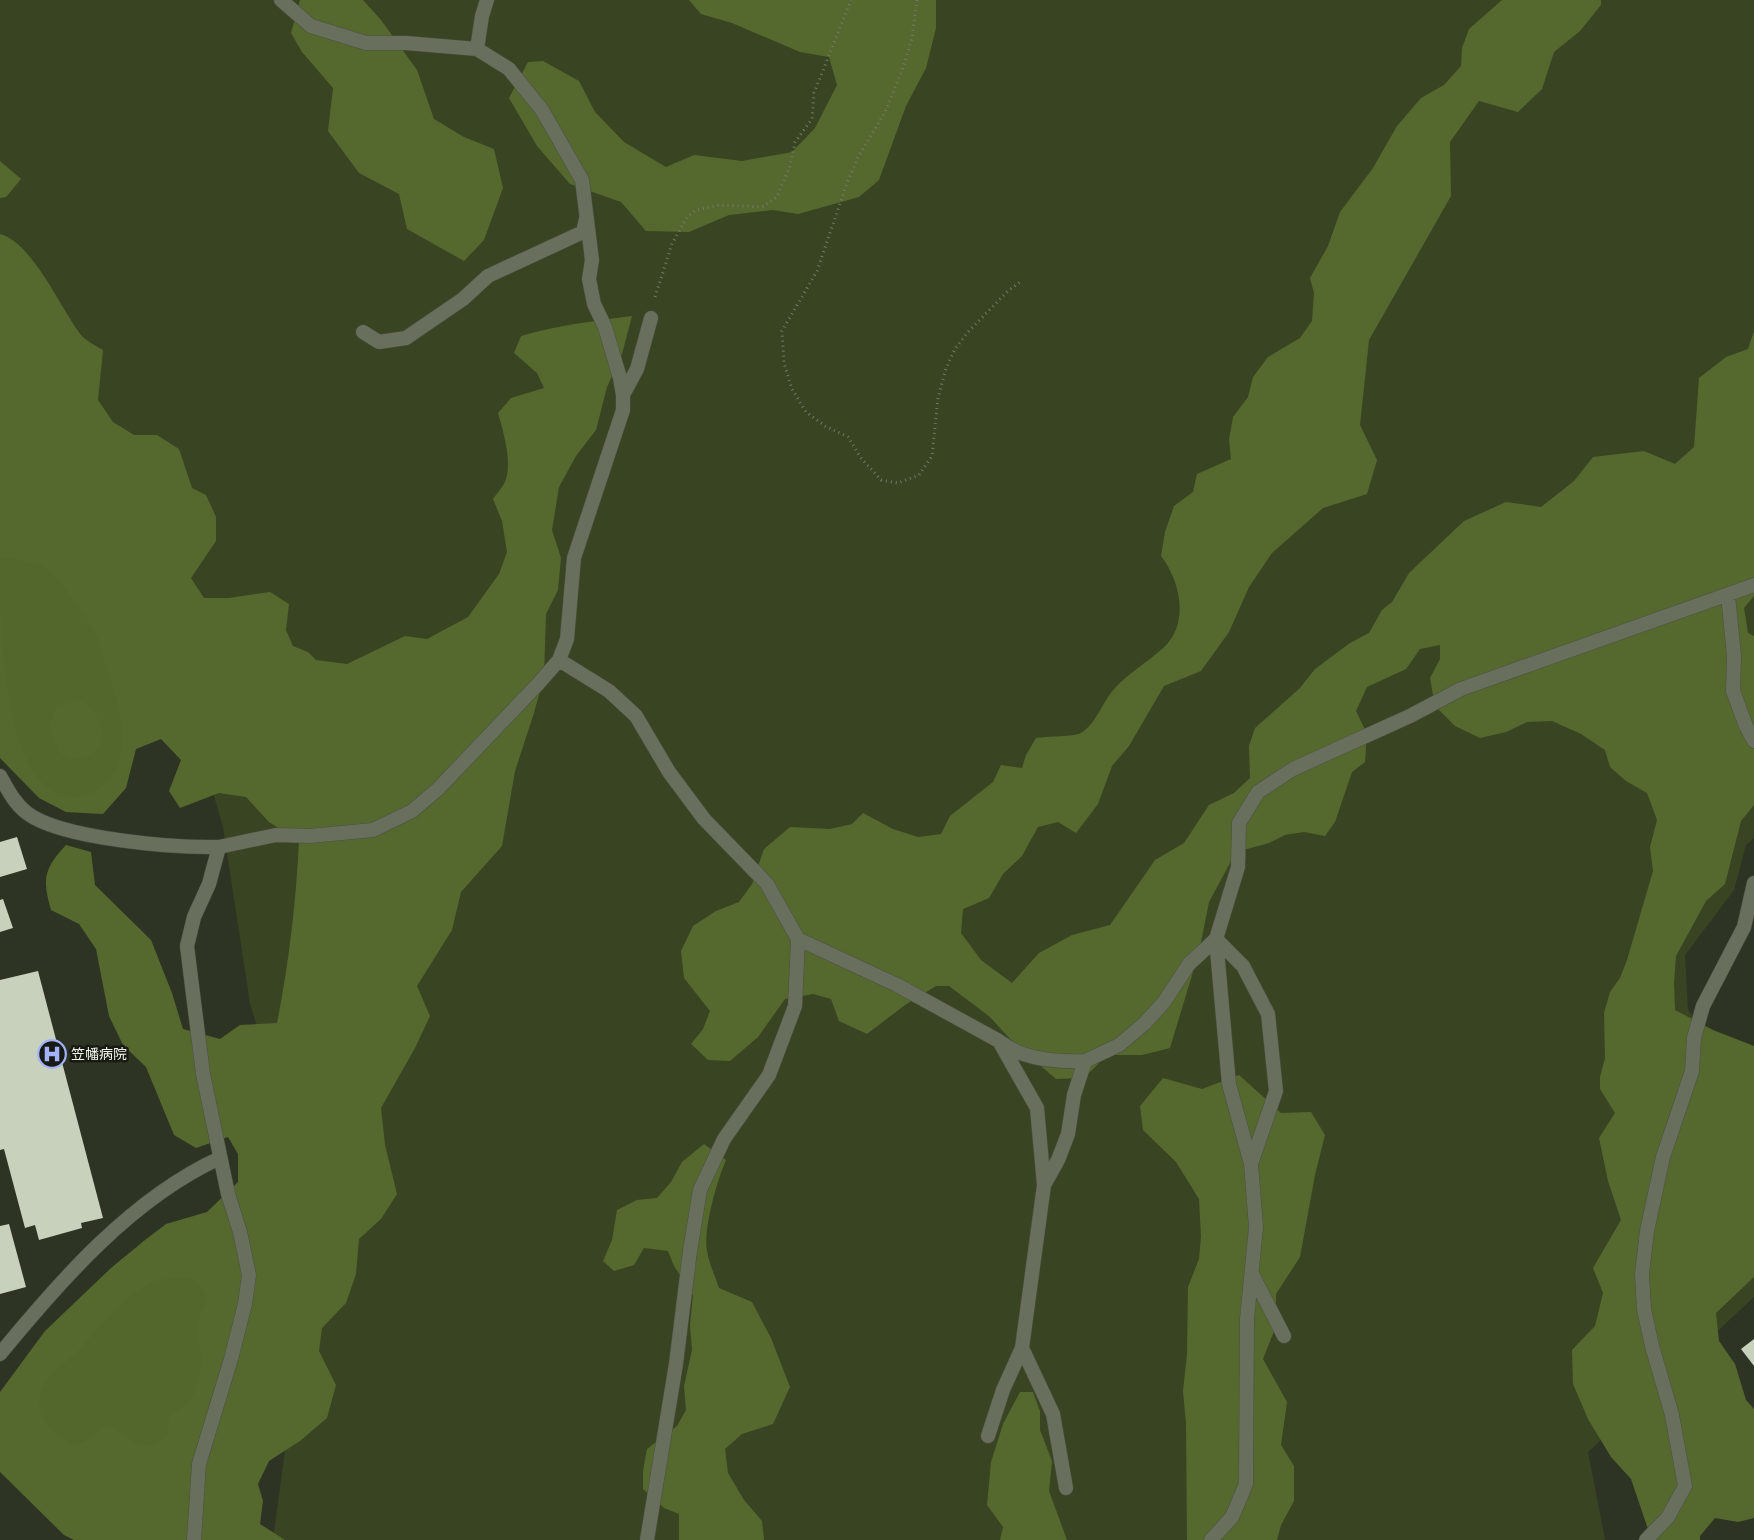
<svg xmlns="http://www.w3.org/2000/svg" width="1754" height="1540" font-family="'IBM Plex Serif','Noto Sans JP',serif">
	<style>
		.green { fill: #394522 }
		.forest { fill: #55692e }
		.water { fill: #53672d; fill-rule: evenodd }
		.building { fill: #c8d1bc }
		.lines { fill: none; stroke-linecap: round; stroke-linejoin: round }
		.service-casing { stroke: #4b5042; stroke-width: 15 }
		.minor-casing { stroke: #4b5042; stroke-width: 15 }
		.path { stroke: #73796a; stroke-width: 3; stroke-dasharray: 1 4; stroke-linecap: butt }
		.service { stroke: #686f5c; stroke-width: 14 }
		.minor { stroke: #686f5c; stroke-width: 14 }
		.labels { text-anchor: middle; stroke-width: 5; stroke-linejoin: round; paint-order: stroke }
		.poi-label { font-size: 14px; fill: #f2f6eb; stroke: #181b13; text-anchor: start }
	</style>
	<rect width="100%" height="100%" fill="#2e3423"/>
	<path class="green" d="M 0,0 L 1754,0 L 1754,838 L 1746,845 L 1734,890 L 1685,955 L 1688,1010 L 1714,1042 L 1754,1066 L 1754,1297 L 1588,1452 L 1605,1540 L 273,1540 L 315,1226 L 250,1003 L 223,827 L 182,685 L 0,496 Z"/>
	<path class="forest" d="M 300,0 L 363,0 L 381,20 L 417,70 L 434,119 L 464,137 L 494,149 L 503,188 L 484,240 L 464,261 L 407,229 L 399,194 L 359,173 L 328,131 L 333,88 L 302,52 L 291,33 Z
		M 689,0 L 936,0 L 936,28 L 926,68 L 906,106 L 879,180 L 859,197 L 798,214 L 773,210 L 729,215 L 689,232 L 646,231 L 621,202 L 570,184 L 537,146 L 509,98 L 528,62 L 543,61 L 579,81 L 595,112 L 624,142 L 666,167 L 694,155 L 742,161 L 792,152 L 815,128 L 837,85 L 829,57 L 800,52 L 732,23 L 701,14 Z
		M 1502,0 L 1601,0 L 1601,5 L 1580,31 L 1554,52 L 1542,89 L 1518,112 L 1479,101 L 1450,142 L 1451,196 L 1369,340 L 1360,425 L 1377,460 L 1367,494 L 1323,508 L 1272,553 L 1249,587 L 1229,632 L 1201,671 L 1164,686 L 1129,746 L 1112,766 L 1098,804 L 1076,833 L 1058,822 L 1038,827 L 1022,856 L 1003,874 L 989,898 L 963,909 L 961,933 L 981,960 L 1012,983 L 1039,953 L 1072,935 L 1110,925 L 1155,860 L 1184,843 L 1209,805 L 1234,793 L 1250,778 L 1249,746 L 1255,728 L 1300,688 L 1315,669 L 1350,643 L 1369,633 L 1382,610 L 1392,602 L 1409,573 L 1464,521 L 1506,502 L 1541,507 L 1574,481 L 1593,457 L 1644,451 L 1675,464 L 1694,447 L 1699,378 L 1726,357 L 1748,349 L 1754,331 L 1754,596 L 1744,608 L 1748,633 L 1754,636 L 1754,805 L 1741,821 L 1725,884 L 1706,901 L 1676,956 L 1674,983 L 1675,1010 L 1713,1030 L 1754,1046 L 1754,1277 L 1716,1313 L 1719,1341 L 1735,1364 L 1746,1400 L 1754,1409 L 1754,1518 L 1738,1522 L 1715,1518 L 1700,1536 L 1700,1540 L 1648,1540 L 1650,1535 L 1631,1479 L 1611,1457 L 1588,1419 L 1573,1384 L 1572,1350 L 1595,1326 L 1603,1293 L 1593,1268 L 1621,1220 L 1608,1181 L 1599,1138 L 1615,1113 L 1600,1089 L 1600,1077 L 1605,1058 L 1604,1013 L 1610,992 L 1620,978 L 1627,960 L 1653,871 L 1650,847 L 1657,820 L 1647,793 L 1626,781 L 1610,767 L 1605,750 L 1581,734 L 1552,721 L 1527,722 L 1506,732 L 1480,738 L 1455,726 L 1435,706 L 1430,678 L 1440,659 L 1440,645 L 1420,649 L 1406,669 L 1367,687 L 1356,711 L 1367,734 L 1365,762 L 1352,772 L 1335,822 L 1325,836 L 1304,832 L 1285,835 L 1269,843 L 1236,852 L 1209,902 L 1199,952 L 1170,1048 L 1142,1055 L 1107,1055 L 1084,1078 L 1056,1079 L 1010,1039 L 990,1017 L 949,986 L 936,986 L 905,1005 L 867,1034 L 839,1021 L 831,999 L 813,994 L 785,999 L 758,1037 L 730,1061 L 708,1060 L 691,1044 L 703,1029 L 710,1011 L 684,978 L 681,951 L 693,926 L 716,911 L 739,902 L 752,884 L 764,849 L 790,827 L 830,829 L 852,824 L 863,813 L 893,829 L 918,837 L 941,834 L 950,816 L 993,782 L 1001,765 L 1022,768 L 1026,755 L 1036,738 C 1046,736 1074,737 1081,733 C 1097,723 1102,702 1115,688 C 1129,673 1146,663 1162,649 C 1190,625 1181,582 1161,556 L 1165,532 L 1174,506 L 1193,492 L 1197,474 L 1231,459 L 1229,440 L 1233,417 L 1248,397 L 1253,377 L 1268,357 L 1300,338 L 1312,321 L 1314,293 L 1310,278 L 1328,246 L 1340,212 L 1373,168 L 1397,126 L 1421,98 L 1444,85 L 1461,66 L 1462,48 L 1469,29 Z
		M 0,161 L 21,179 L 6,197 L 0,198 Z
		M 0,234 C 32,242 61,309 81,335 C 86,341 96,346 103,350 L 98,400 L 113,422 L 134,435 L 157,435 L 179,449 L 192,488 L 206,495 L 216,517 L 216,541 L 191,578 L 204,598 L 229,598 L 270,592 L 289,604 L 286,630 L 293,646 L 308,652 L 316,660 L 347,664 L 405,636 L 427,639 L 468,617 L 499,574 L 507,552 L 502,521 L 493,499 C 497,493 504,486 506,479 C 512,461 503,430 498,413 L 511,398 L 544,388 L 537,373 L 514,353 L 521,336 C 557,325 595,321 632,316 L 622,354 L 607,387 L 596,430 L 576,456 L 559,487 L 552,530 L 561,558 L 558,590 L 546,614 L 544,676 L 534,713 L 515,771 L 502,846 L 461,892 L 452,930 L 417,986 L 430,1016 L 415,1048 L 381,1108 L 385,1145 L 397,1194 L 381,1219 L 359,1239 L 356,1274 L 346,1303 L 322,1328 L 319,1351 L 336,1385 L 327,1418 L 300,1441 L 269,1461 L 258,1484 L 263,1501 L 260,1524 L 285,1540 L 74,1540 L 64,1535 L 0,1472 L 0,1392 L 45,1331 L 111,1268 L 145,1240 L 166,1224 L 207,1212 L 238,1182 L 238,1154 L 228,1137 L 196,1148 L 174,1135 L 146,1067 L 123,1045 L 109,1016 L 96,949 L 79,924 L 51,910 C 42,878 44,869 66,845 L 91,852 L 95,885 L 151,940 L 172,993 L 183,1029 L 220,1039 L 240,1025 L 277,1023 C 289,963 296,902 299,841 L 269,822 L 246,797 L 219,793 L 180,808 L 169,791 L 181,760 L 161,739 L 136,749 L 126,788 L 103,814 L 66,812 L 39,798 L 0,758 Z
		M 1239,1075 L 1281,1113 L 1311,1112 L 1325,1135 L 1315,1175 L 1300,1257 L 1276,1294 L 1276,1326 L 1263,1359 L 1287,1402 L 1281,1445 L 1294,1466 L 1294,1501 L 1281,1525 L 1277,1540 L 1187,1540 L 1186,1424 L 1183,1391 L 1187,1354 L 1188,1287 L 1199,1259 L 1201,1237 L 1199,1199 L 1176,1162 L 1143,1130 L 1140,1106 L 1163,1078 L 1202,1089 Z
		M 704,1144 L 726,1160 C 717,1181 703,1229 707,1251 C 709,1263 715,1276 719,1288 L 752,1302 L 771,1338 L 790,1387 L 773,1424 L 742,1434 L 725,1449 L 728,1473 L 744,1500 L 762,1521 L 764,1540 L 679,1540 L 679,1514 L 664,1508 L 643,1489 L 643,1471 L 647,1449 L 677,1426 L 686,1410 L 684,1386 L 692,1350 L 690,1325 L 693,1295 L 674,1266 L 668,1251 L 644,1248 L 634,1265 L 614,1271 L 603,1261 L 612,1240 L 617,1210 L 637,1200 L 657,1198 L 671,1182 L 682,1162 Z
		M 1020,1392 L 1033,1392 L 1040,1411 L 1040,1430 L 1052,1461 L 1049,1491 L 1067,1540 L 1000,1540 L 1003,1527 L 987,1505 L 991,1462 L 1003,1424 Z"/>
	<path class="water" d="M 4,557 C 17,559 34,561 45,568 C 49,571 54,577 58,581 C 73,597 87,616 97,637 C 101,644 102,654 105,662 C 115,695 132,734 116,768 C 108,785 90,798 71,797 C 0,790 0,620 0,558 ZM 78,700 C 96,703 109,735 96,749 C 89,757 81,758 71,759 L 59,752 L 49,728 L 56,706 Z
		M 179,1277 L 190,1278 L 199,1283 L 206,1294 L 207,1300 L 197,1323 L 199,1343 L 203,1359 L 196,1389 L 191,1398 L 169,1418 L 167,1436 C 134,1462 131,1428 103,1426 L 88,1440 L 77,1445 C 56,1440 32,1413 41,1391 C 47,1375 65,1364 77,1352 C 97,1332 119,1302 143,1287 C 153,1280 167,1279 179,1277 Z"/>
	<path class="building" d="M 17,837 L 27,869 L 0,877 L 0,842 Z
		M 3,899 L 13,928 L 0,932 L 0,900 Z
		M 38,971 L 103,1218 L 81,1223 L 82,1228 L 39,1240 L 35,1225 L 25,1228 L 4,1149 L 0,1150 L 0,980 Z
		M 9,1224 L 26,1287 L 0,1294 L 0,1226 Z
		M 1754,1339 L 1754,1366 L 1741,1349 Z"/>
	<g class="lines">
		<defs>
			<path id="service" d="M 281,0 L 311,26 L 366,43 L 406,43 L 477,49
				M 363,332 L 379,342 L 406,338 L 463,299 L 488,276 L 583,232 L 586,219
				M 623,395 L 637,369 L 651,318
				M 1728,595 L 1734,656 L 1733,691 L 1746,726 L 1754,741
				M 559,660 L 609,691 L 636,716 L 669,772 L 704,819 L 767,884 L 798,939 L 795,1006 L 769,1075 L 724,1139 L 700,1190 L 690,1251 L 676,1364 L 647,1540
				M 0,776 C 8,790 14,803 27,813 C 61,839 175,848 219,847 L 209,884 L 194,917 L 187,946 L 203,1074 L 228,1194 L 240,1232 L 249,1275 L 245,1304 L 231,1359 L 199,1464 L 194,1540
				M 219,847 L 276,835 L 310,836 L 373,830 L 412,811 L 438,789 L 538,684 L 559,660 L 567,639 L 574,558 L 623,410 L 623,395 L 620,378 L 605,327 L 594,304 L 589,279 L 592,260 L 582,180 L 542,110 L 509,69 L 477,49 L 482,16 L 487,0
				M 798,939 L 897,985 L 999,1041 L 1037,1108 L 1044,1185 L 1022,1348 L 1053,1414 L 1066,1488
				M 1002,1043 C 1024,1060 1058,1062 1085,1061
				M 1044,1185 L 1058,1160 L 1068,1134 L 1074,1095 L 1085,1061 L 1119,1045 L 1145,1023 L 1164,1002 L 1189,964 L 1216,939 L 1243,966 L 1268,1014 L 1276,1091 L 1251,1164
				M 1252,1274 L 1284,1336
				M 988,1436 L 1003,1390 L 1022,1348
				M 1211,1540 L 1232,1517 L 1246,1484 L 1247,1319 L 1256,1227 L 1251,1164 L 1229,1084 L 1216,939 L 1238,867 L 1239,823 L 1258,792 L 1293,769 L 1410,716 L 1461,689 L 1754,585
				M 1646,1540 L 1668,1517 L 1685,1486 L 1672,1415 L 1652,1346 L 1644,1309 L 1642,1274 L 1647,1231 L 1663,1157 L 1692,1071 L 1694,1038 L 1703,1006 L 1744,927 L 1754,883"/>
			<path id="minor" d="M 0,1354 C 60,1281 132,1198 220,1158"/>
		</defs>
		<use href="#service" class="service-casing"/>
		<use href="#minor" class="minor-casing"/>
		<path class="path" d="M 917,0 L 912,38 L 903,68 L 885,112 L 857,159 L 846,186 L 817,271 L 782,331 L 784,363 L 792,389 L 806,412 L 825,426 L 848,437 L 861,458 L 881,480 L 898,483 L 919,475 L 932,456 L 938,398 L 946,368 L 955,349 L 968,332 L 1008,291 L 1020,282
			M 655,297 L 672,244 L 687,217 L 696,210 L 719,205 L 762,207 L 777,197 L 790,166 L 795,142 L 812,119 L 814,93 L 851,0"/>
		<use href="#service" class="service"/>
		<use href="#minor" class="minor"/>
	</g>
	<defs>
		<symbol id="hospital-ring" viewBox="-11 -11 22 22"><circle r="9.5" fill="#181b13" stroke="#a3b2fd" stroke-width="1.5"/><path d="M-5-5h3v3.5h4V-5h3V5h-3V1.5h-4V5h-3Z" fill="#a3b2fd"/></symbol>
	</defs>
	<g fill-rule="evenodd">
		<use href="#hospital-ring" x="36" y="1038" width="32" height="32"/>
	</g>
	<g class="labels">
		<g class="poi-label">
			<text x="71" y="1059">笠幡病院</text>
		</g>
	</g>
</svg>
